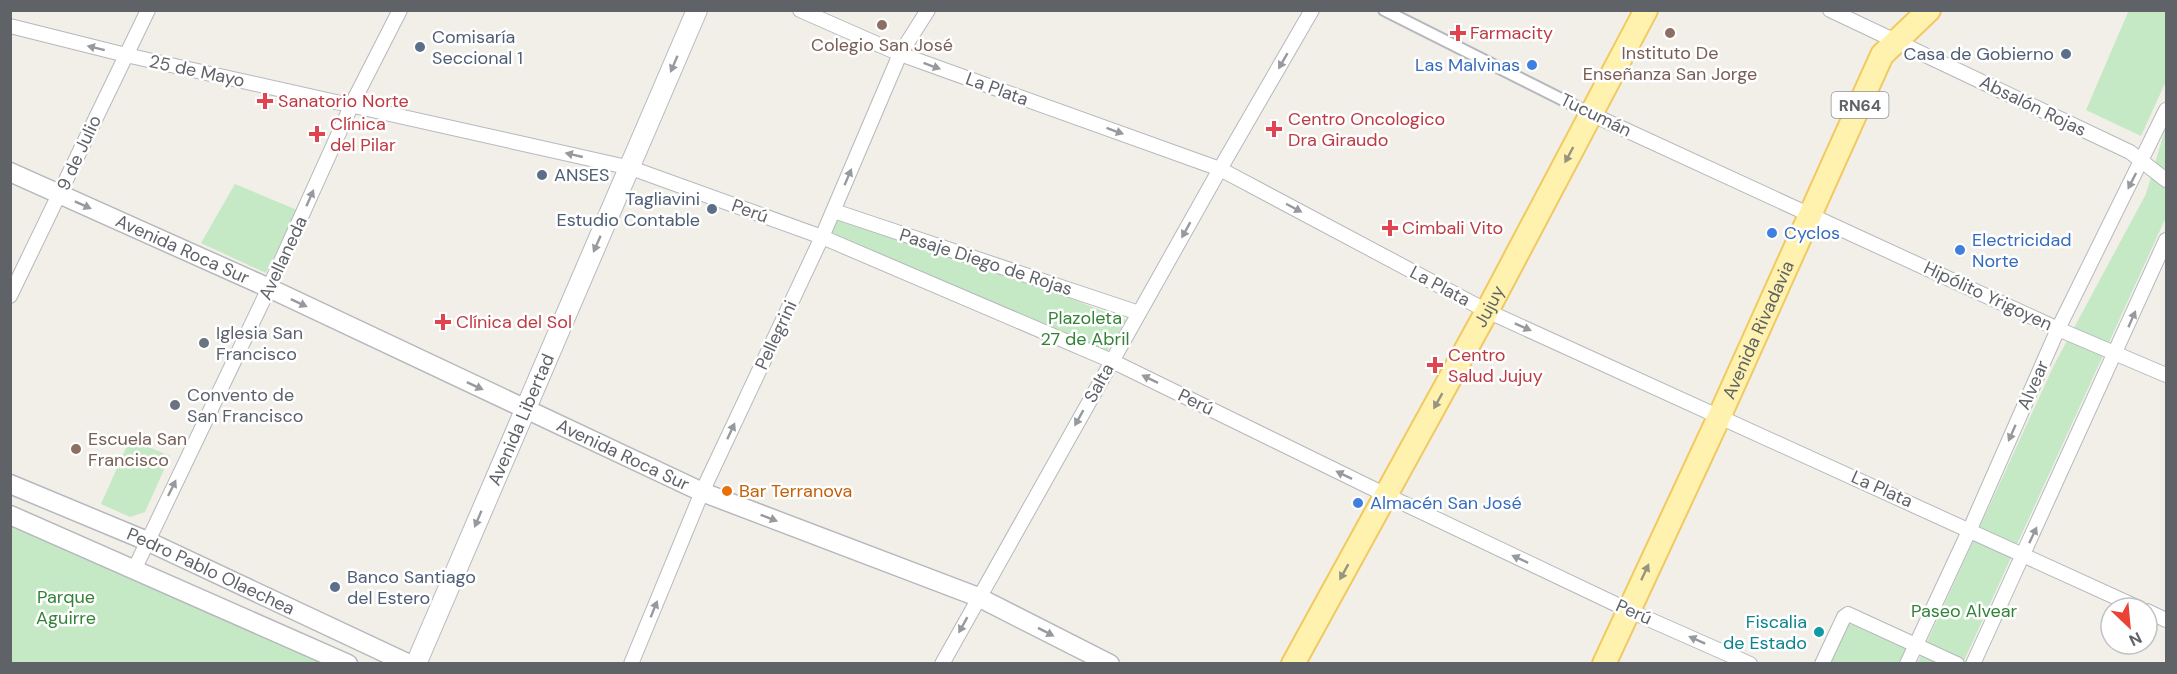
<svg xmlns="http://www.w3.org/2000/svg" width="2177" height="674" font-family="'DM Sans',sans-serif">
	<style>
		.green { fill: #c5e8c5 }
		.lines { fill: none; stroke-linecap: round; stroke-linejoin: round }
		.pedestrian-casing { stroke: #b5b8bc; stroke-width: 14 }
		.minor-casing { stroke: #b5b8bc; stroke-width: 16 }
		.tertiary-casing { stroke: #b5b8bc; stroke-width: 21 }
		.secondary-casing { stroke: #b6babf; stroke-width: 22 }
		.primary-casing { stroke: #f2c960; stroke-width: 26 }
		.pedestrian { stroke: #fff; stroke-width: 10 }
		.minor { stroke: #fff; stroke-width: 14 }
		.tertiary { stroke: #fff; stroke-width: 18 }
		.secondary { stroke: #fff; stroke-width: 20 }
		.primary { stroke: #fff2af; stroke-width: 22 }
		.oneway { fill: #979a9d }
		.oneway2 { fill: #979581 }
		.education-dot { fill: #8d6e63; stroke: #fff; stroke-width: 2 }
		.health-dot { fill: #e0444e; stroke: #fff; stroke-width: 2 }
		.service-dot { fill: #5c6f8a; stroke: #fff; stroke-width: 2 }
		.shop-dot { fill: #3f7fe0; stroke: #fff; stroke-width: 2 }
		.worship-dot { fill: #6b7280; stroke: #fff; stroke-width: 2 }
		.food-dot { fill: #e8710a; stroke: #fff; stroke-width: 2 }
		.culture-dot { fill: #0f9aa8; stroke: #fff; stroke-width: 2 }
		.labels { text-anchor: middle; stroke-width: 5; stroke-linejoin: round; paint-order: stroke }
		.shield { fill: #fff; stroke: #8f9295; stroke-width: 1.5 }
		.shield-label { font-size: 16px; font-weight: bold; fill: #5f6368 }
		.health-label { font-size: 18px; fill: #be3a42; stroke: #fff; text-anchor: start }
		.service-label { font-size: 18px; fill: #4e5e75; stroke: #fff; text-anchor: start }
		.education-label { font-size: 18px; fill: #785e54; stroke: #fff }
		.shop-label { font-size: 18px; fill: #366cbe; stroke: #fff; text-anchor: start }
		.street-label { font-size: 18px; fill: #5f6368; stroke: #fff }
		.park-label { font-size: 18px; fill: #348238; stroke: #fff }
		.worship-label { font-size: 18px; fill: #5b616d; stroke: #fff; text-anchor: start }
		.food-label { font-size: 18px; fill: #c56008; stroke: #fff; text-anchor: start }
		.culture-label { font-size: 18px; fill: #0d838f; stroke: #fff; text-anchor: end }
	</style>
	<rect width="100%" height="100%" fill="#f1efe8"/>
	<path class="green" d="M 2129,10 L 2166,11 L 2166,81 L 2141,136 L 2086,110 Z
		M 2166,126 L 2166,217 L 1963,663 L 1917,664 L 2054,365 L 2146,194 Z
		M 235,184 L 297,210 L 266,273 L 201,243 Z
		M 839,209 L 1126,320 L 1102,360 L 825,234 Z
		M 130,439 L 170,456 L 145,512 L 130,517 L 101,504 Z
		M 11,523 L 343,663 L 11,663 Z
		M 1848,623 L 1906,649 L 1899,663 L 1830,664 Z"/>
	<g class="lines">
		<defs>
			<path id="pedestrian" d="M 1384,10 L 1591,114"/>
			<path id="minor" d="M 800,10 L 900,54 L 1220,169 L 1487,311 L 2139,608
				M 1830,10 L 2130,152 L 2166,180
				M 10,26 L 126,55 L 631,168 L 822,237 L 1112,361 L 1386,495 L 1628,610 L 1750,664
				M 1591,114 L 2058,329 L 2166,375
				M 834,211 L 1139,313
				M 10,296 L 148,10
				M 134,570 L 269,288 L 352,104 L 400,10
				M 2147,611 L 2166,620
				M 631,664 L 702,492 L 822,237 L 900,54 L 928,10
				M 942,664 L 1220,169 L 1312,10
				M 1822,664 L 1844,617 L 1848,614 L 1957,664
				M 1907,664 L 1970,529 L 2058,329 L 2166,110
				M 1973,664 L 2166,240"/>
			<g id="tertiary">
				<path id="s1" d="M 10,172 L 269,288 L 702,492 L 978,597 L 1110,664"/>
				<path id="s2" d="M 10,484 L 147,541 L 409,664"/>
				<path d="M 10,515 L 348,664"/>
			</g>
			<g id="secondary">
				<path id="s3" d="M 416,664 L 697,10"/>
			</g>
			<g id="primary">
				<path id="s4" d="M 1293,664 L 1487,311 L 1646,10"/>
				<path id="s5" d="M 1604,664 L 1720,415 L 1882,55 L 1929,10"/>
			</g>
		</defs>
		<use href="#pedestrian" class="pedestrian-casing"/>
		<use href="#minor" class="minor-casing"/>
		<use href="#tertiary" class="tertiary-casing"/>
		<use href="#secondary" class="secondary-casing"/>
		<use href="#primary" class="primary-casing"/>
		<use href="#pedestrian" class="pedestrian"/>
		<use href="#minor" class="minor"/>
		<use href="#tertiary" class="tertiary"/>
		<use href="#secondary" class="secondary"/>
		<use href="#primary" class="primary"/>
	</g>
	<defs><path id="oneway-solid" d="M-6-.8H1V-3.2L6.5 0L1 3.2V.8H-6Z" transform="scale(1.5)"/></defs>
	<g class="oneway">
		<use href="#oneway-solid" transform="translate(96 48) rotate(-166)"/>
		<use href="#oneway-solid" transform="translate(1283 61) rotate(120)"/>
		<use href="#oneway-solid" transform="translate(674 64) rotate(113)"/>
		<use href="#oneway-solid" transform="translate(932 66) rotate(20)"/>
		<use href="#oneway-solid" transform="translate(1115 131) rotate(20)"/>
		<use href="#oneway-solid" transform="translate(574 155) rotate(-167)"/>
		<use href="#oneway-solid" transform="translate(848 177) rotate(-67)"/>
		<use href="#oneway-solid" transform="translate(2132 181) rotate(117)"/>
		<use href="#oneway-solid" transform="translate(310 198) rotate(-66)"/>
		<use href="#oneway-solid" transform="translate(83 205) rotate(24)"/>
		<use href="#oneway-solid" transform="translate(1294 208) rotate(28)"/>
		<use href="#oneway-solid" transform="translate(1186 230) rotate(119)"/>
		<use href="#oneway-solid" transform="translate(597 244) rotate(114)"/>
		<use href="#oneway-solid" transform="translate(299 303) rotate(25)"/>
		<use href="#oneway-solid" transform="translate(2132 319) rotate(-66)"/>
		<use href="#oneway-solid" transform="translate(1523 327) rotate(24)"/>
		<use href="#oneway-solid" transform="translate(1150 379) rotate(-154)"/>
		<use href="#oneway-solid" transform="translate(475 386) rotate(25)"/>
		<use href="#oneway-solid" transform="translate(1079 418) rotate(119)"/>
		<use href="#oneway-solid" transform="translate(731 431) rotate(-65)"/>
		<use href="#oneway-solid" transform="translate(2012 433) rotate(114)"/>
		<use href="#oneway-solid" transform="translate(1344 475) rotate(-154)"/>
		<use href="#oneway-solid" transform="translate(172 488) rotate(-64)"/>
		<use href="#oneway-solid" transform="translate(769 518) rotate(21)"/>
		<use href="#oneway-solid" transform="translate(478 519) rotate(113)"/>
		<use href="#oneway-solid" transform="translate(2033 535) rotate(-65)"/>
		<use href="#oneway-solid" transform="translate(1520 559) rotate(-155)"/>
		<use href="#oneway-solid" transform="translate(654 609) rotate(-68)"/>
		<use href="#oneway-solid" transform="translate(963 625) rotate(119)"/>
		<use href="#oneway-solid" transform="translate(1046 632) rotate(27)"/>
		<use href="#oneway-solid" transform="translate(1697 640) rotate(-156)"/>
	</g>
	<g class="oneway2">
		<use href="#oneway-solid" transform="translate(1569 155) rotate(118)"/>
		<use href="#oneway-solid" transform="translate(1438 401) rotate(119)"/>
		<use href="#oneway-solid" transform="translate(1344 572) rotate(119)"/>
		<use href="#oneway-solid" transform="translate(1645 572) rotate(-65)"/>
	</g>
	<g class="education-dot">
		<circle cx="882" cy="25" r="6"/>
		<circle cx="1670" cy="33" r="6"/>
		<circle cx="76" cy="449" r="6"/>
	</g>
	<g class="health-dot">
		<path d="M1455 24h6v6h6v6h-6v6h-6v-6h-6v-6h6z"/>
		<path d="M262 92h6v6h6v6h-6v6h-6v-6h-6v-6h6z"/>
		<path d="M1271 120h6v6h6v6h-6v6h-6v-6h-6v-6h6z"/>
		<path d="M314 125h6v6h6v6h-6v6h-6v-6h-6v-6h6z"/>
		<path d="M1387 219h6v6h6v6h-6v6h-6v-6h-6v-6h6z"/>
		<path d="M440 313h6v6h6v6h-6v6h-6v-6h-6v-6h6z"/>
		<path d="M1432 356h6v6h6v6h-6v6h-6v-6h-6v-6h6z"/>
	</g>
	<g class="service-dot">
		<circle cx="420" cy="47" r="6"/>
		<circle cx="2066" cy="54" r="6"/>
		<circle cx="542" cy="175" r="6"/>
		<circle cx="712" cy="209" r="6"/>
		<circle cx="335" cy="587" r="6"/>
	</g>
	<g class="shop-dot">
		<circle cx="1532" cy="65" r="6"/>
		<circle cx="1772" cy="233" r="6"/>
		<circle cx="1960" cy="250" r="6"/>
		<circle cx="1358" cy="503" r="6"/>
	</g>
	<g class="worship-dot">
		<circle cx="204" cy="343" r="6"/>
		<circle cx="175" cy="405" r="6"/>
	</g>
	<circle class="food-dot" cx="727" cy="491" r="6"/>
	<circle class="culture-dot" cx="1819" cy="632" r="6"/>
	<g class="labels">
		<rect class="shield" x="1831.5" y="92" width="57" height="26" rx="4.5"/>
		<g class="shield-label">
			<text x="1860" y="111">RN64</text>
		</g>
		<g class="health-label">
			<text x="1470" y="39">Farmacity</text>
			<text x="278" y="107">Sanatorio Norte</text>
			<text x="1288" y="125">Centro Oncologico<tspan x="1288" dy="21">Dra Giraudo</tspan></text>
			<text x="330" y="130">Clínica<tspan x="330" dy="21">del Pilar</tspan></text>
			<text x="1402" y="234">Cimbali Vito</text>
			<text x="456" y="328">Clínica del Sol</text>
			<text x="1448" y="361">Centro<tspan x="1448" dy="21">Salud Jujuy</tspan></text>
		</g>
		<g class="service-label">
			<text x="432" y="43">Comisaría<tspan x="432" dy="21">Seccional 1</tspan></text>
			<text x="2054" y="60" text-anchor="end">Casa de Gobierno</text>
			<text x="554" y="181">ANSES</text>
			<text x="700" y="205" text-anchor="end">Tagliavini<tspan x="700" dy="21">Estudio Contable</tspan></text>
			<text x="347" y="583">Banco Santiago<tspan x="347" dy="21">del Estero</tspan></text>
		</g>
		<g class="education-label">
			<text x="882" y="51">Colegio San José</text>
			<text x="1670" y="59">Instituto De<tspan x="1670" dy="21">Enseñanza San Jorge</tspan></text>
			<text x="88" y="445" text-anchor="start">Escuela San<tspan x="88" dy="21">Francisco</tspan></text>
		</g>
		<g class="shop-label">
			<text x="1520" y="71" text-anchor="end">Las Malvinas</text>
			<text x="1784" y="239">Cyclos</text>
			<text x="1972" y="246">Electricidad<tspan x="1972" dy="21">Norte</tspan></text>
			<text x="1370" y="509">Almacén San José</text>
		</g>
		<g class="street-label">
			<text transform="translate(197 71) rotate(12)" y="6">25 de Mayo</text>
			<text transform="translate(997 89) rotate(20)" y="6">La Plata</text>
			<text transform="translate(2033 106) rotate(26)" y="6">Absalón Rojas</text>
			<text transform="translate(1596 115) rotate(26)" y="6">Tucumán</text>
			<text transform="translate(79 153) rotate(-65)" y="6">9 de Julio</text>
			<text transform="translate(750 211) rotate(20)" y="6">Perú</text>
			<text dy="6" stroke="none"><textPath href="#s1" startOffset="189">Avenida Roca Sur</textPath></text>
			<text transform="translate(283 258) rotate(-65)" y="6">Avellaneda</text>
			<text transform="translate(986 262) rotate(18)" y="6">Pasaje Diego de Rojas</text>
			<text transform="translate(1440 286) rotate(28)" y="6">La Plata</text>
			<text transform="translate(1988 296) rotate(25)" y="6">Hipólito Yrigoyen</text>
			<text dy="6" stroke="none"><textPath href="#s4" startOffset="408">Jujuy</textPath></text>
			<text dy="6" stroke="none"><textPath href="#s5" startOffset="368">Avenida Rivadavia</textPath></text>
			<text transform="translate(776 335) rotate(-65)" y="6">Pellegrini</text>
			<text transform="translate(1099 383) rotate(-61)" y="6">Salta</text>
			<text transform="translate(2033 385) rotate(-66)" y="6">Alvear</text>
			<text transform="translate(1196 402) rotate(26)" y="6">Perú</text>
			<text dy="6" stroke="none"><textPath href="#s3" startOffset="266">Avenida Libertad</textPath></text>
			<text dy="6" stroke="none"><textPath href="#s1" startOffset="675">Avenida Roca Sur</textPath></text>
			<text transform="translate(1882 489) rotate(24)" y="6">La Plata</text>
			<text dy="6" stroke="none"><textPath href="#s2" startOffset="219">Pedro Pablo Olaechea</textPath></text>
			<text transform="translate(1634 612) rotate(24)" y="6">Perú</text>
		</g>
		<g class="park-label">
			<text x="1085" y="324">Plazoleta<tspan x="1085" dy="21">27 de Abril</tspan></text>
			<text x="66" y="603">Parque<tspan x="66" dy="21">Aguirre</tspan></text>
			<text x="1964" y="617">Paseo Alvear</text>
		</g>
		<g class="worship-label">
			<text x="216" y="339">Iglesia San<tspan x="216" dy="21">Francisco</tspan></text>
			<text x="187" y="401">Convento de<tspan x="187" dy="21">San Francisco</tspan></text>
		</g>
		<g class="food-label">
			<text x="739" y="497">Bar Terranova</text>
		</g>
		<g class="culture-label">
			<text x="1807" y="628">Fiscalia<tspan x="1807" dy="21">de Estado</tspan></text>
		</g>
	</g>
	<rect width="2177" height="674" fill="none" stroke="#5f6368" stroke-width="24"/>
	<g transform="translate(2129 626) rotate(154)"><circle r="28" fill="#ffffff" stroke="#bfc1c3" stroke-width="1.5"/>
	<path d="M0-4.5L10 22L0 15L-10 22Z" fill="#ea4335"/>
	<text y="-9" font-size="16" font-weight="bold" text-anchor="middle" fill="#5f6368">N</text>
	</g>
</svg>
